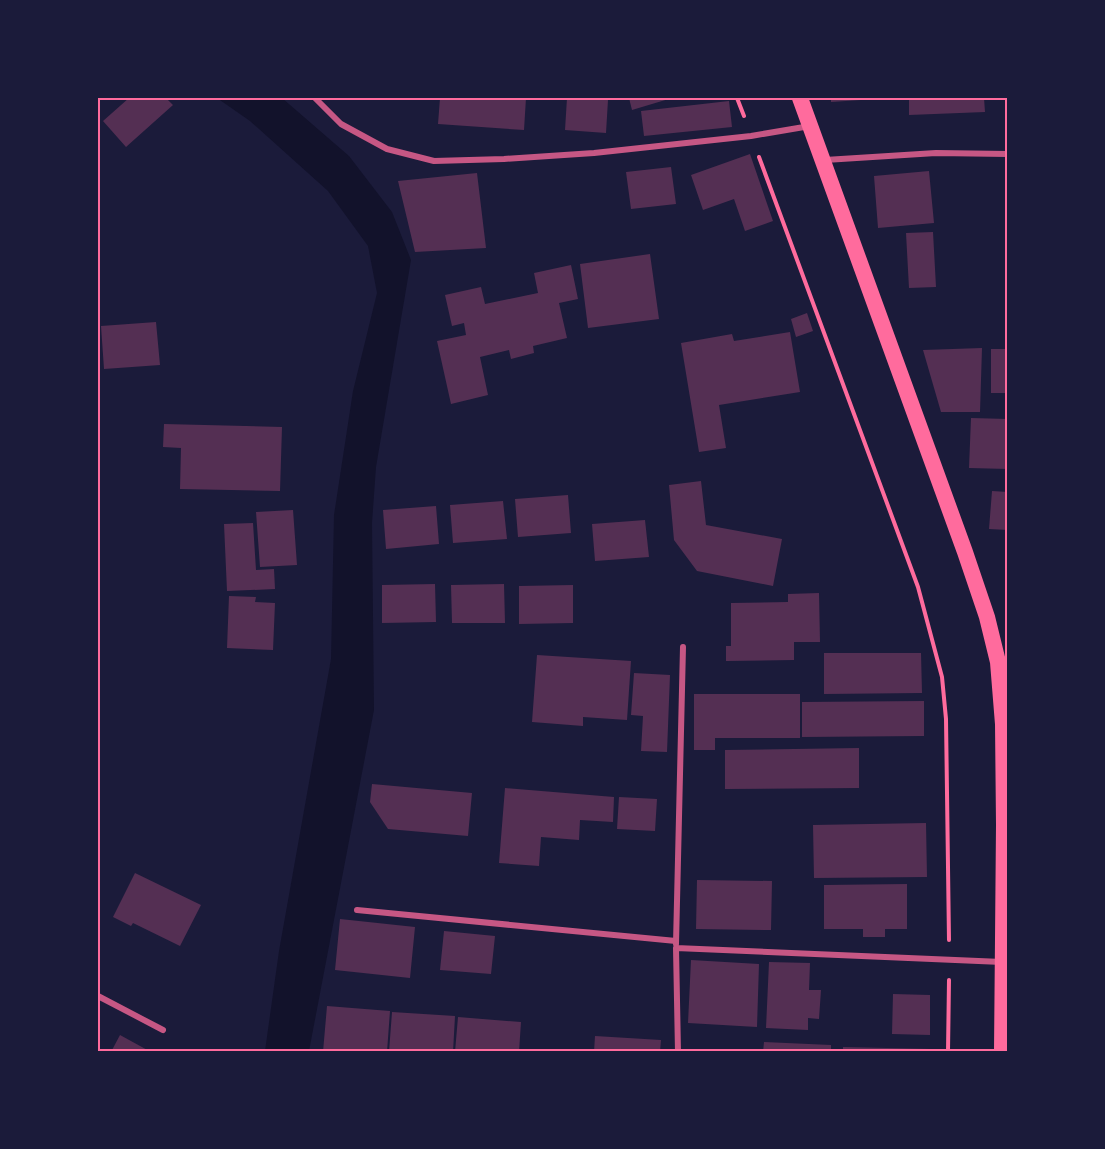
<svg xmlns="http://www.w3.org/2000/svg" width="1105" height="1149" font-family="'Space Grotesk',sans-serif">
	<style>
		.water { fill: #12122b }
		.building { fill: #542f53 }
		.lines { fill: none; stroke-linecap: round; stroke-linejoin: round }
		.path { stroke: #ff6b9d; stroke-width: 4 }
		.minor { stroke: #c65784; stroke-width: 6 }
		.trunk { stroke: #ff6b9d; stroke-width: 16 }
		.neatline { fill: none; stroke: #ff6b9d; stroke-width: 2 }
	</style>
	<rect width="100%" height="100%" fill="#1b1b3a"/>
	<path class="water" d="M 217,98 L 282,98 L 349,156 L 392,212 L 411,260 L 376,467 L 372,523 L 374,710 L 309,1051 L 265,1051 L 279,951 L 331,659 L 334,515 L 353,391 L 377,293 L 368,246 L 328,191 L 250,121 Z"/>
	<path class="building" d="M 129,98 L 166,98 L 173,105 L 126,147 L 103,121 Z
		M 440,98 L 526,98 L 524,130 L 438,124 Z
		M 567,98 L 608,100 L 606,133 L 565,130 Z
		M 629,98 L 672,98 L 632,110 Z
		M 831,98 L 876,98 L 876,99 L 831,102 Z
		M 909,98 L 984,98 L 985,112 L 909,115 Z
		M 729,101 L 732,127 L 644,136 L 641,111 Z
		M 750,154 L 773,221 L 745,231 L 734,199 L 703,210 L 691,175 Z
		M 671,167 L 676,204 L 631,209 L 626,172 Z
		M 929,171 L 934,223 L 878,228 L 874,176 Z
		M 477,173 L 486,248 L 415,252 L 398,181 Z
		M 933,232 L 936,287 L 909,288 L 906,233 Z
		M 650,254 L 659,319 L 588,328 L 580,264 Z
		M 571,265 L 578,299 L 559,303 L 567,338 L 533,346 L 534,353 L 511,359 L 509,350 L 480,357 L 488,395 L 451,404 L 437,341 L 466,335 L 464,323 L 452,326 L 445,295 L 481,287 L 485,304 L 538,293 L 534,273 Z
		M 807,313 L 813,331 L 796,337 L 791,319 Z
		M 156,322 L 160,365 L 104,369 L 101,326 Z
		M 790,332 L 800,392 L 719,405 L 726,448 L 699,452 L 681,343 L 732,334 L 734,341 Z
		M 982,348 L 980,412 L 941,412 L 923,350 Z
		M 991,349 L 1008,349 L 1008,393 L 991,393 Z
		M 971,418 L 1008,419 L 1008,469 L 969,468 Z
		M 164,424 L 282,427 L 280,491 L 180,489 L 181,448 L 163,447 Z
		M 701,481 L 706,525 L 782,539 L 773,586 L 697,571 L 674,540 L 669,485 Z
		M 992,491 L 1008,492 L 1008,530 L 989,529 Z
		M 568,495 L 571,533 L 518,537 L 515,499 Z
		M 503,501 L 507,539 L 453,543 L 450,505 Z
		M 436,506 L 439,544 L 386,549 L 383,510 Z
		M 293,510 L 297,565 L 260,567 L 256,512 Z
		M 645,520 L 649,557 L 595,561 L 592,524 Z
		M 253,523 L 256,570 L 274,569 L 275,589 L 227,591 L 224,524 Z
		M 435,584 L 436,622 L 382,623 L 382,585 Z
		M 504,584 L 505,623 L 452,623 L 451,585 Z
		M 573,585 L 573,623 L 519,624 L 519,586 Z
		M 819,593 L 820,642 L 794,642 L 794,660 L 726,661 L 726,646 L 731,646 L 731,603 L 788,602 L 788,594 Z
		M 229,596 L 256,597 L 255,602 L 275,603 L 273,650 L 227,648 Z
		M 824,653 L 921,653 L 922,693 L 824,694 Z
		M 537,655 L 631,661 L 627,720 L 583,717 L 583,726 L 532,722 Z
		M 634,673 L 670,675 L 667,752 L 641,751 L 643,716 L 631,715 Z
		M 694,694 L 800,694 L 800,738 L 715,738 L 715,750 L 694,750 Z
		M 924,701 L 924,736 L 802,737 L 802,702 Z
		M 859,748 L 859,788 L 725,789 L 725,750 Z
		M 372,784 L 472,793 L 468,836 L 388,829 L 370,802 Z
		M 505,788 L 614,797 L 613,822 L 580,820 L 579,840 L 541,837 L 539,866 L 499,863 Z
		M 619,797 L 657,799 L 655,831 L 617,829 Z
		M 926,823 L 927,877 L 814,878 L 813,825 Z
		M 135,873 L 201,905 L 180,946 L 133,923 L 131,926 L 113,917 Z
		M 697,880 L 772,881 L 771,930 L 696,929 Z
		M 907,884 L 907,929 L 885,929 L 885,937 L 863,937 L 863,929 L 824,929 L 824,885 Z
		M 340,919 L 415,927 L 410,978 L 335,970 Z
		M 444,931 L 495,936 L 491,974 L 440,970 Z
		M 691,960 L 759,964 L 757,1027 L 688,1023 Z
		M 769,962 L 810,963 L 809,990 L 821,990 L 819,1019 L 808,1018 L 808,1030 L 766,1028 Z
		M 893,994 L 930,995 L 930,1035 L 892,1034 Z
		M 327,1006 L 390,1011 L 387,1052 L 323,1052 Z
		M 392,1012 L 455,1016 L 453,1052 L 389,1052 Z
		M 458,1017 L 521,1022 L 519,1052 L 455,1052 Z
		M 120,1035 L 151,1052 L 111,1052 Z
		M 595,1036 L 661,1040 L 660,1052 L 594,1052 Z
		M 764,1042 L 831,1045 L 831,1052 L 763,1052 Z
		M 843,1047 L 932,1049 L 932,1052 L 843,1052 Z"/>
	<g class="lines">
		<path class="path" d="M 737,98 L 744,116
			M 759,157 L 918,587 L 942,677 L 946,719 L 949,940
			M 948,1052 L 949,980"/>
		<path class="minor" d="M 315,98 L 341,124 L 387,149 L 434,161 L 504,159 L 594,153 L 751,136 L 810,126
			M 825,160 L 936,153 L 1008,154
			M 357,910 L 676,941
			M 676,944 L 683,647
			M 98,996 L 163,1030
			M 678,1052 L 676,948 L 1002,962"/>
		<path class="trunk" d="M 800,98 L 965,552 L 987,617 L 998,662 L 1003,724 L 1004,825 L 1002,1052"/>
	</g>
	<rect width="1105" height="1149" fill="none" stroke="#1b1b3a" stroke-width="198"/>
	<rect x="99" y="99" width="907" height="951" class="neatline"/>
</svg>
